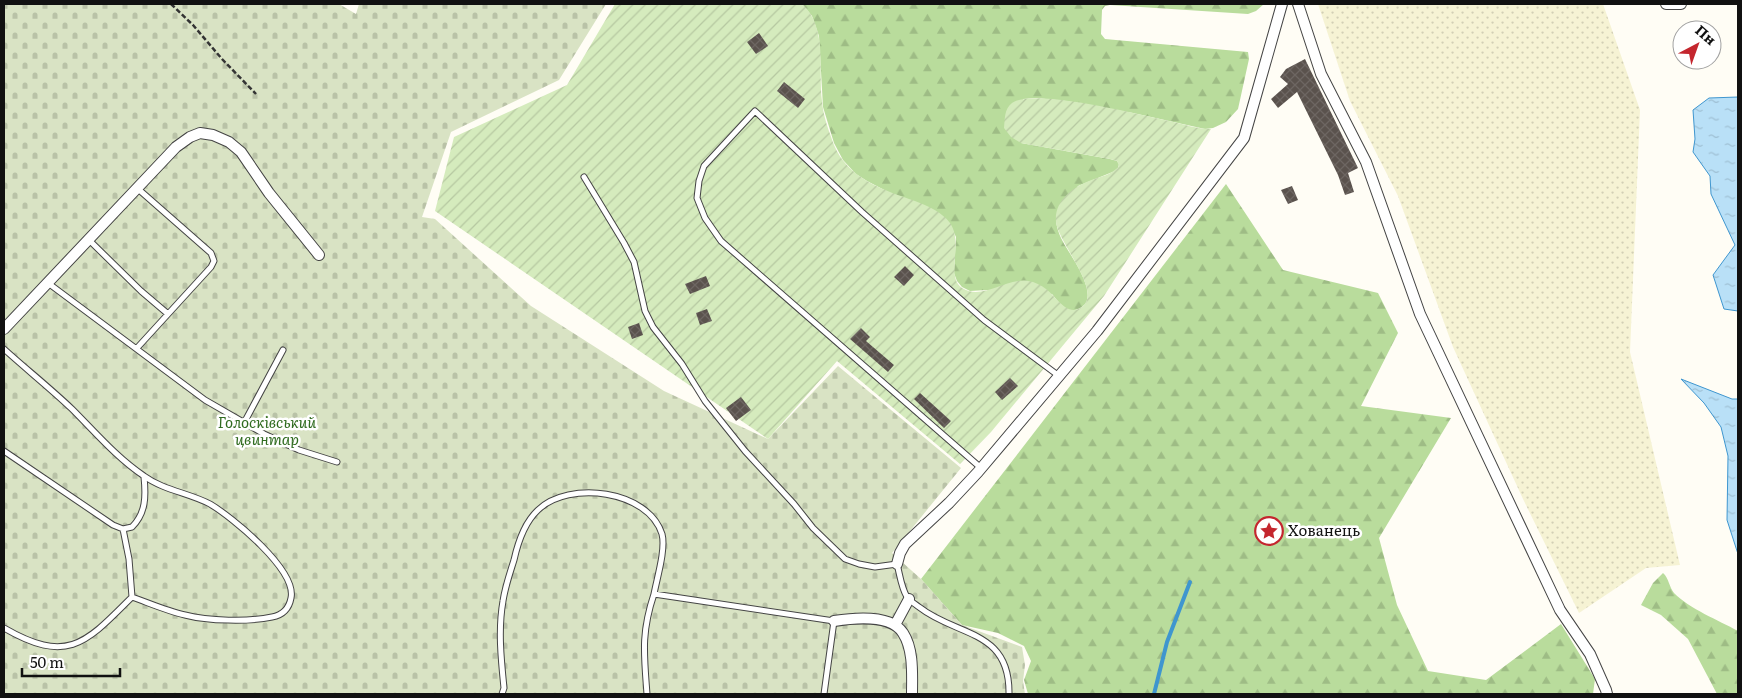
<svg xmlns="http://www.w3.org/2000/svg" width="1742" height="698" font-family="Literata,serif">
	<style>
		.farmland { fill: url(#farmland-dots) }
		.forest { fill: url(#forest-firs) }
		.cemetery { fill: url(#cemetery-stones) }
		.garden { fill: url(#garden-furrows) }
		.water { fill: url(#water-ripples); stroke: #3f96cf }
		.lines { fill: none; stroke-linecap: round; stroke-linejoin: round }
		.stream { stroke: #3f96cf; stroke-width: 4 }
		.building { fill: url(#building-cross-hatch) }
		.lane-casing { stroke: #444; stroke-width: 7 }
		.street-casing { stroke: #444; stroke-width: 12 }
		.path { stroke: #333; stroke-width: 2.5; stroke-dasharray: 5 2.5; stroke-linecap: butt }
		.lane { stroke: #fff; stroke-width: 5 }
		.street { stroke: #fff; stroke-width: 10 }
		.labels { text-anchor: middle; stroke-width: 5; stroke-linejoin: round; paint-order: stroke }
		.park-label { font-size: 15px; font-style: italic; fill: #2f6b1f; stroke: #fff }
		.poi-label { font-size: 15px; fill: #111; stroke: #fff; text-anchor: start }
	</style>
	<defs>
		<pattern id="farmland-dots" width="8" height="8" patternUnits="userSpaceOnUse" patternTransform="scale(1.25)"><rect width="8" height="8" fill="#f6f3d4"/><path d="M2 2h.1M6 6h.1" fill="none" stroke="#d2cfb5" stroke-width="1.8" stroke-linecap="round"/></pattern>
		<pattern id="forest-firs" width="22" height="20" patternUnits="userSpaceOnUse" patternTransform="scale(1.25)"><rect width="22" height="20" fill="#b9dc9c"/><path d="M5 1l3.5 6h-7zM16 11l3.5 6h-7z" fill="#9ebc85"/></pattern>
		<pattern id="cemetery-stones" width="16" height="16" patternUnits="userSpaceOnUse" patternTransform="scale(1.25)"><rect width="16" height="16" fill="#d9e3c4"/><path d="M2 7V4a2 2 0 0 1 4 0v3zM10 15v-3a2 2 0 0 1 4 0v3z" fill="#b9c2a7"/></pattern>
		<pattern id="garden-furrows" width="10" height="10" patternUnits="userSpaceOnUse" patternTransform="scale(1.25)"><rect width="10" height="10" fill="#d5ebbd"/><path d="M-1 1l2-2M0 10L10 0M9 11l2-2" fill="none" stroke="#b6c8a1"/></pattern>
		<pattern id="water-ripples" width="26" height="14" patternUnits="userSpaceOnUse" patternTransform="scale(1.25)"><rect width="26" height="14" fill="#b9e0f7"/><path d="M2 4q2-2 4 0t4 0M15 11q2-2 4 0t4 0" fill="none" stroke="#9ebfd3"/></pattern>
		<pattern id="building-cross-hatch" width="8" height="8" patternUnits="userSpaceOnUse" patternTransform="scale(1.25)"><rect width="8" height="8" fill="#5a524d"/><path d="M0 0l8 8M0 8l8-8" fill="none" stroke="#6d6662"/></pattern>
	</defs>
	<rect width="100%" height="100%" fill="#fffdf5"/>
	<path class="farmland" d="M 1318,4 L 1603,4 L 1640,110 L 1630,352 L 1680,565 L 1646,568 L 1579,613 L 1523,499 L 1453,347 L 1398,196 L 1350,101 Z"/>
	<path class="forest" d="M 802,4 L 1264,4 L 1256,11 L 1248,14 L 1110,5 L 1105,6 L 1102,10 L 1101,34 L 1105,39 L 1248,52 L 1249,59 L 1238,109 L 1226,122 L 1213,128 L 1205,129 L 1133,113 L 1066,101 L 1036,98 L 1023,99 L 1021,143 L 1110,159 L 1117,161 L 1119,164 L 1118,168 L 1115,171 L 1078,186 L 1056,221 C 1057,230 1061,239 1066,247 C 1073,259 1101,298 1080,308 C 1077,310 1072,311 1069,310 C 1062,307 1056,299 1052,294 L 987,290 L 970,291 L 962,287 L 957,281 L 954,273 L 956,237 L 950,224 L 867,181 L 856,174 L 843,160 L 834,143 L 823,107 L 819,36 L 812,16 Z
		M 1226,184 L 1283,270 L 1378,293 L 1398,333 L 1361,406 L 1451,418 L 1379,538 L 1397,605 L 1428,671 L 1486,680 L 1561,624 L 1595,679 L 1593,694 L 1028,694 L 1024,680 L 1031,661 L 1024,646 L 998,633 L 962,625 L 921,579 Z
		M 1663,573 C 1669,578 1669,587 1674,593 C 1690,609 1718,620 1738,631 L 1738,694 L 1717,694 L 1688,639 L 1661,615 L 1641,605 L 1653,583 Z"/>
	<path class="cemetery" d="M 4,4 L 339,4 L 356,14 L 359,4 L 606,4 L 559,80 L 451,132 L 422,217 L 435,219 L 531,306 L 664,391 L 768,439 L 838,366 L 961,468 L 892,553 L 921,579 L 962,625 L 1022,647 L 1025,665 L 1023,681 L 1025,694 L 4,694 Z"/>
	<path class="garden" d="M 615,4 L 802,4 C 828,27 818,70 822,101 C 823,116 829,131 834,145 C 848,179 884,190 915,201 C 928,206 942,212 950,223 C 964,243 945,276 962,288 C 982,301 1007,277 1028,281 C 1035,282 1041,285 1046,289 C 1056,296 1067,318 1082,307 C 1103,292 1058,242 1056,222 C 1054,201 1072,188 1089,181 C 1099,177 1112,175 1119,166 L 1117,161 L 1110,159 L 1021,143 L 1011,137 L 1004,128 C 1005,119 1004,109 1012,103 C 1033,87 1141,115 1169,121 C 1183,124 1197,129 1211,129 L 1104,296 L 991,432 L 960,464 L 837,361 L 768,439 L 435,211 L 454,137 L 567,85 Z"/>
	<path class="water" d="M 1738,97 L 1738,311 L 1724,309 L 1713,275 L 1735,245 L 1711,194 L 1710,176 L 1693,152 L 1695,139 L 1693,110 L 1709,98 Z
		M 1681,379 L 1732,399 L 1738,399 L 1738,554 L 1727,520 L 1728,456 L 1721,427 L 1704,403 Z"/>
	<g class="lines">
		<path class="stream" d="M 1154,694 L 1167,642 L 1190,582"/>
	</g>
	<path class="building" d="M 759,33 L 768,46 L 756,54 L 747,42 Z
		M 1305,59 L 1358,168 L 1348,173 L 1354,192 L 1345,195 L 1338,175 L 1297,92 L 1278,108 L 1271,99 L 1288,84 L 1280,77 L 1286,69 Z
		M 784,82 L 805,99 L 798,108 L 777,91 Z
		M 1292,186 L 1298,200 L 1288,204 L 1281,190 Z
		M 905,266 L 914,275 L 904,286 L 894,277 Z
		M 706,276 L 710,286 L 690,294 L 685,284 Z
		M 707,309 L 712,321 L 700,325 L 696,313 Z
		M 639,323 L 643,335 L 632,339 L 628,327 Z
		M 861,328 L 870,337 L 866,341 L 894,365 L 888,372 L 850,339 Z
		M 1010,378 L 1018,386 L 1002,400 L 995,392 Z
		M 920,393 L 951,421 L 944,428 L 914,399 Z
		M 741,397 L 751,410 L 736,421 L 726,408 Z"/>
	<g class="lines">
		<defs>
			<path id="lane" d="M 584,177 L 624,243 L 634,262 L 645,311 L 653,327 L 682,364 L 705,401 L 745,451 L 794,504 L 813,528 L 845,559 L 859,564 L 875,567 L 897,564 C 900,575 901,587 907,597 C 910,601 915,604 919,607 C 957,637 1010,629 1009,694
				M 89,240 L 141,291 L 168,314
				M 48,283 L 205,400 L 264,434 L 299,450 L 337,462
				M 137,348 L 211,267 L 214,261 L 211,253 L 137,188
				M 4,349 C 26,369 50,388 72,409 C 95,432 117,458 144,476 C 163,490 189,493 210,504 C 232,517 297,570 291,598 C 289,609 283,615 272,617 C 249,622 208,621 185,615 C 167,611 149,603 132,597 L 129,559 L 123,529 L 113,525 L 4,451
				M 244,423 L 283,350
				M 981,468 L 721,241 L 705,218 L 697,198 L 699,181 L 704,166 L 755,111 L 862,212 L 984,320 L 1059,376
				M 123,529 L 132,527 C 146,513 146,496 144,477
				M 4,628 C 68,665 86,643 132,597
				M 502,694 L 504,688 C 501,659 498,629 503,601 C 505,587 510,573 514,560 C 518,542 524,523 538,510 C 569,480 648,490 662,534 C 666,549 657,578 654,594
				M 647,694 C 644,654 641,633 654,594 L 834,621 L 824,694"/>
			<path id="street" d="M 1298,4 L 1321,74 L 1366,162 L 1420,314 L 1560,610 L 1590,654 L 1606,690 L 1607,694
				M 1666,4 L 1681,4
				M 4,329 L 176,147 L 190,137 L 200,133 L 213,135 L 229,142 L 241,152 L 269,193 L 319,255
				M 897,564 L 900,553 L 905,544 L 949,503 L 978,472 L 1097,331 L 1244,138 L 1282,4
				M 834,621 C 853,618 891,614 903,633 C 914,650 912,675 912,694
				M 895,625 L 909,599"/>
		</defs>
		<use href="#lane" class="lane-casing"/>
		<use href="#street" class="street-casing"/>
		<path class="path" d="M 171,4 L 193,25 L 222,59 L 256,94"/>
		<use href="#lane" class="lane"/>
		<use href="#street" class="street"/>
	</g>
	<defs>
		<symbol id="sight-ring" viewBox="-11 -11 22 22"><circle r="9.5" fill="#fff" stroke="#c4262e" stroke-width="1.5"/><path d="M0-6L1.8-2.2L6-1.7L2.9 1.2L3.7 5.4L0 3.3L-3.7 5.4L-2.9 1.2L-6-1.7L-1.8-2.2Z" fill="#c4262e"/></symbol>
	</defs>
	<g fill-rule="evenodd">
		<use href="#sight-ring" x="1253" y="515" width="32" height="32"/>
	</g>
	<g class="labels">
		<g class="park-label">
			<text x="267" y="428">Голосківський<tspan x="267" dy="17">цвинтар</tspan></text>
		</g>
		<g class="poi-label">
			<text x="1288" y="536">Хованець</text>
		</g>
	</g>
	<rect width="1742" height="698" fill="none" stroke="#111111" stroke-width="10"/>
	<g transform="translate(1697 45) rotate(41)"><circle r="24" fill="#ffffff" stroke="#a0a0a0"/>
	<path d="M0-4L9 19L0 12L-9 19Z" fill="#c4262e"/>
	<text y="-8" font-size="14" font-weight="bold" text-anchor="middle" fill="#111111">Пн</text>
	</g>
	<path d="M22 668v8h98v-8" fill="none" stroke="#111111" stroke-width="2.5"/>
	<text x="30" y="668" font-size="15" fill="#111111" stroke="#ffffff" stroke-width="4" paint-order="stroke">50 m</text>
</svg>
